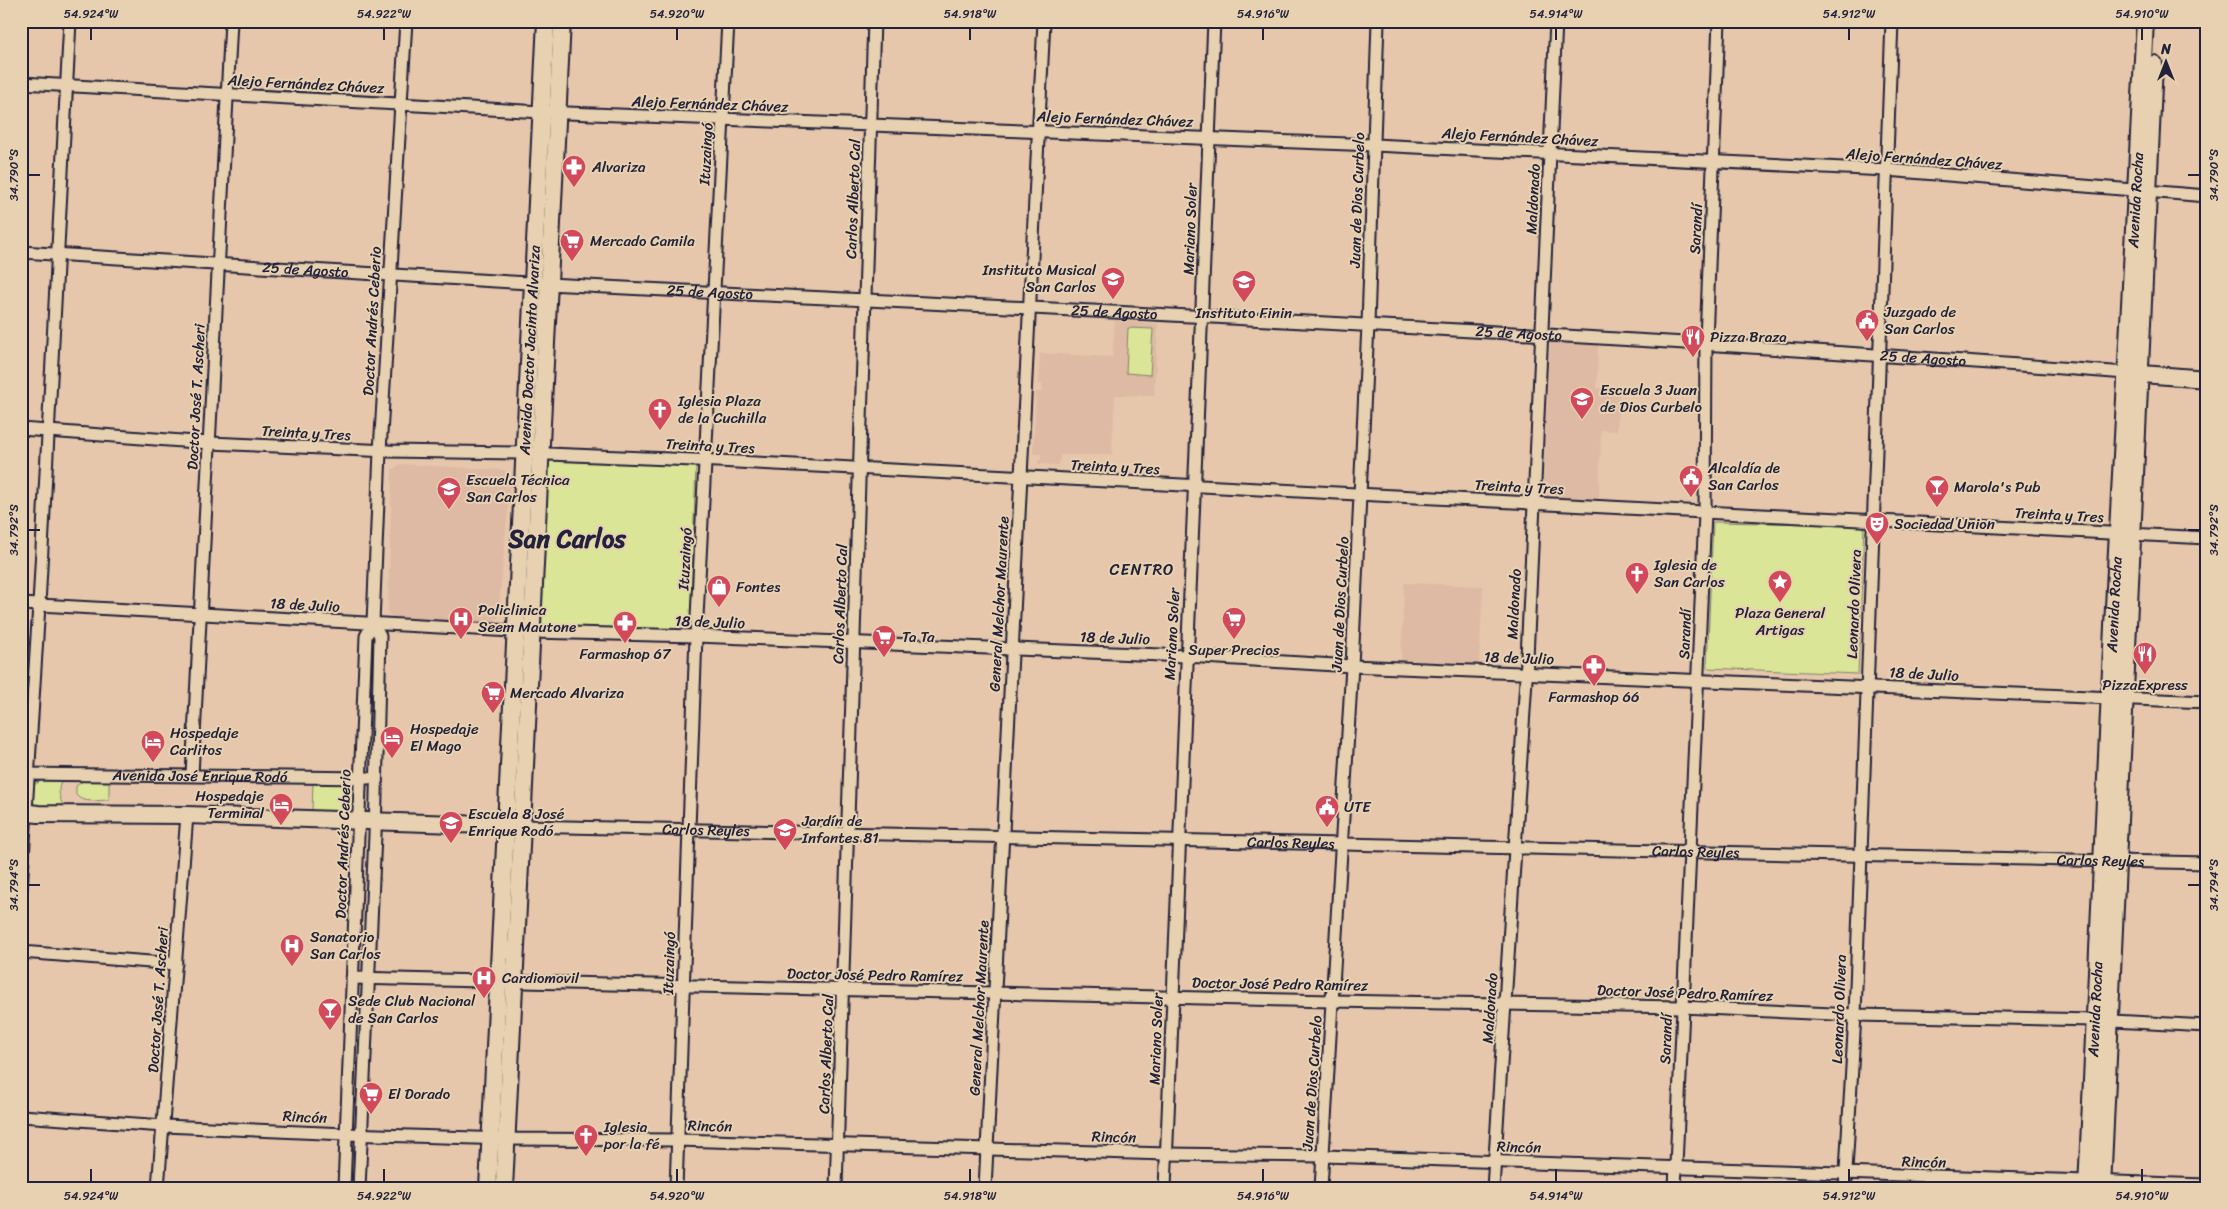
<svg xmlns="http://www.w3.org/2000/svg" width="2228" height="1209" font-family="Sriracha,sans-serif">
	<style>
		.built { fill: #deb9a4 }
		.green { fill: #dae597; stroke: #7e8469 }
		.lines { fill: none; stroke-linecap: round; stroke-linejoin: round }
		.street-casing { stroke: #22223b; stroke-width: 15 }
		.secondary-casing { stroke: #22223b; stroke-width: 20 }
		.street { stroke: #e7d1b0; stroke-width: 11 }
		.secondary { stroke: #e7d1b0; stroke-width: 16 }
		.ticks { fill: none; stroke: #22223b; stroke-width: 2 }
		.labels { text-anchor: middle; stroke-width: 4; stroke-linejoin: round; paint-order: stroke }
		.street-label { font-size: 15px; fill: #22223b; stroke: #e7d1b0 }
		.poi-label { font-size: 15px; fill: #22223b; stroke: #e7d1b0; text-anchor: start }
		.neighbourhood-label { font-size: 16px; letter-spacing: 1px; fill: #22223b; stroke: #e7d1b0 }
		.town-label { font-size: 25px; font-weight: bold; fill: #22223b; stroke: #e7d1b0 }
		.neatline { fill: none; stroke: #22223b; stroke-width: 2 }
		.ticks-label { font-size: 12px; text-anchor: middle; fill: #22223b }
	</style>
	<rect width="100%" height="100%" fill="#e7c7ac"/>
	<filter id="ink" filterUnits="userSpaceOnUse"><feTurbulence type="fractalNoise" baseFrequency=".02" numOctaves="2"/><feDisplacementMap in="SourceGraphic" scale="10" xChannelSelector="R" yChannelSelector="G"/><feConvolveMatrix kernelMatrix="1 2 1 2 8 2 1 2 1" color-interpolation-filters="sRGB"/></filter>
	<g filter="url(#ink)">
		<path class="built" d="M 1115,321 L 1158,324 L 1154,396 L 1115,395 L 1112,455 L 1060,455 L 1059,465 L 1038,464 L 1038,460 L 1041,460 L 1041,454 L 1033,454 L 1036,392 L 1042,392 L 1042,384 L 1039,384 L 1040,353 L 1112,357 Z
			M 1550,342 L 1598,344 L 1597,388 L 1619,389 L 1617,431 L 1601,430 L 1599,498 L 1543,496 Z
			M 400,464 L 504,470 L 511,475 L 498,618 L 493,622 L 395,619 L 388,613 L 392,470 Z
			M 1404,583 L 1483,586 L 1479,664 L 1401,660 Z"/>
		<path class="green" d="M 1128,328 L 1153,329 L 1150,375 L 1126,373 Z
			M 547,457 L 696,465 L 690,631 L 539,626 Z
			M 1713,522 L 1864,525 L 1858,674 L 1707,668 Z
			M 52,779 L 62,779 C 56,790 60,801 66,811 L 33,808 L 34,785 L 42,780 Z
			M 86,779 L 109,780 L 109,800 C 98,800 84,804 76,795 L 76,786 Z
			M 313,782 L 355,782 L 354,809 L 348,814 L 312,813 Z"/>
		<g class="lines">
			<defs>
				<g id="street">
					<path d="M 21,83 L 542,112 L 1374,145 L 1886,170 L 2207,196"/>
					<path id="s1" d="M 21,252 C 190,262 360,274 529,283 C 1062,311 1595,332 2126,373"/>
					<path d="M 21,429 L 209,443 L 389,451 L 524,453 L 718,461 L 2207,538"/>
					<path d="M 21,604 L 531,632 L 696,636 L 1186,656 L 1352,666 L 2207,702"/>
					<path id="s2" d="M 21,774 L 368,778"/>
					<path d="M 192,775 L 231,21"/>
					<path id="s3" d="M 522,826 L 2207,863"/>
					<path d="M 21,890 L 39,605 L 70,21"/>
					<path d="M 21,952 L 176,964"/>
					<path d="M 352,978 L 1332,1001 L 1682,1007 L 1855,1015 L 2094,1020 L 2207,1026"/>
					<path d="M 21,1116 L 164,1126 L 346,1134 L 507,1139 L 677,1140 L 1167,1154 L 1323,1156 L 2207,1185"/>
					<path d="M 158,1188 L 187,815"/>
					<path d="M 344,1188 L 366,636 L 373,623 L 380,451 L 406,21"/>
					<path d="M 359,1188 L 375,835 L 380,636 L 373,623"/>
					<path d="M 676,1188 L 696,636 L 728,21"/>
					<path d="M 836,1188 L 874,21"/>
					<path d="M 985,1188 L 1044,21"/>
					<path d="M 1165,1188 L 1214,21"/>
					<path d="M 1321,1188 L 1352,666 L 1368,325 L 1378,21"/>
					<path d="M 1493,1188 L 1526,680 L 1556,21"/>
					<path d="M 1675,1188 L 1705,513 L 1706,340 L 1719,21"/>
					<path d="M 1845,1188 L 1855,1015 L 1892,21"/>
				</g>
				<g id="secondary">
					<path d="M 2129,373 L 2207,379"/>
					<path d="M 21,812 L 38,814 L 187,815 L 516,826"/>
					<path id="s4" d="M 488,1188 L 546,21"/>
					<path d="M 504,1188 L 562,21"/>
					<path id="s5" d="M 2087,1188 L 2113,626 L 2145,21"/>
					<path d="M 2102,1188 L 2154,64"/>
				</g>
			</defs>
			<use href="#street" class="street-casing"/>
			<use href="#secondary" class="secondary-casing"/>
			<use href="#street" class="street"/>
			<use href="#secondary" class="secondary"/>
		</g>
	</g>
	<path class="ticks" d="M 91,28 L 91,40M 384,28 L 384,40M 677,28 L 677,40M 970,28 L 970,40M 1263,28 L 1263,40M 1556,28 L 1556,40M 1849,28 L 1849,40M 2142,28 L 2142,40M 28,175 L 40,175M 2188,175 L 2200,175M 28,530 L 40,530M 2188,530 L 2200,530M 28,885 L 40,885M 2188,885 L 2200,885M 91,1169 L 91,1182M 384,1169 L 384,1182M 677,1169 L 677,1182M 970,1169 L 970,1182M 1263,1169 L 1263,1182M 1556,1169 L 1556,1182M 1849,1169 L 1849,1182M 2142,1169 L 2142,1182"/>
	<defs>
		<symbol id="pharmacy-pin" viewBox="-11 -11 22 30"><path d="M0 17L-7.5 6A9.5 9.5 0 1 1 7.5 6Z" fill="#d1495b" stroke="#e7d1b0"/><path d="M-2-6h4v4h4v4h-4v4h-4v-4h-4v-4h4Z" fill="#fff"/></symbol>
		<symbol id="supermarket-pin" viewBox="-11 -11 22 30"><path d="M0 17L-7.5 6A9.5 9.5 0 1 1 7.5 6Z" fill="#d1495b" stroke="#e7d1b0"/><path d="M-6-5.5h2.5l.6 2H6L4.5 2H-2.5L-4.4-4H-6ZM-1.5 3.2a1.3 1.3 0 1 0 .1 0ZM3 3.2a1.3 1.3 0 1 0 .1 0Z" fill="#fff"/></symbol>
		<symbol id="school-pin" viewBox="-11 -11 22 30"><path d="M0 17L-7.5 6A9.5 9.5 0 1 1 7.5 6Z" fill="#d1495b" stroke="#e7d1b0"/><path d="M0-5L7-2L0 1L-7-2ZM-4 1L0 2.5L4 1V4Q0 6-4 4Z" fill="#fff"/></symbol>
		<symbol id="civic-pin" viewBox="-11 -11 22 30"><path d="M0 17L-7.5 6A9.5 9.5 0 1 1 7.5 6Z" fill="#d1495b" stroke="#e7d1b0"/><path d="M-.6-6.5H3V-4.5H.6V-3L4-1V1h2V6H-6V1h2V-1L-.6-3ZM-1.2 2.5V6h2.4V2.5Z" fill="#fff"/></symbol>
		<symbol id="restaurant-pin" viewBox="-11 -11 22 30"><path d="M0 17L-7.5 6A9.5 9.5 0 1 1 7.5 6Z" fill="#d1495b" stroke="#e7d1b0"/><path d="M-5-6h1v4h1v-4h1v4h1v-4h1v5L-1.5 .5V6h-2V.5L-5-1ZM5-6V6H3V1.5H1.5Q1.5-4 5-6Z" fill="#fff"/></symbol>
		<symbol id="church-pin" viewBox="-11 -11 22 30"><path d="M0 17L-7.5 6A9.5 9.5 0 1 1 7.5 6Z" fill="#d1495b" stroke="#e7d1b0"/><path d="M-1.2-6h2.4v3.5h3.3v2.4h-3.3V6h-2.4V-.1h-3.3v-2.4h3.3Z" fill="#fff"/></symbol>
		<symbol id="bar-pin" viewBox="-11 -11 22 30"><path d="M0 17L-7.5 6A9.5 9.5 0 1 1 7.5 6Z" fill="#d1495b" stroke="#e7d1b0"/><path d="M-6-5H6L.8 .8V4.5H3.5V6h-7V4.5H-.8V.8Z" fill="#fff"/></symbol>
		<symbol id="theatre-pin" viewBox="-11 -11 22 30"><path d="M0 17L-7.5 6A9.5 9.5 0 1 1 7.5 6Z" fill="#d1495b" stroke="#e7d1b0"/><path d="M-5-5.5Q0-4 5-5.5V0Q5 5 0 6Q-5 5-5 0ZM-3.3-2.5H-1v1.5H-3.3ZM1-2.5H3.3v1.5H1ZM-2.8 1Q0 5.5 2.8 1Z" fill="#fff"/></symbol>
		<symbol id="sight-pin" viewBox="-11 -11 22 30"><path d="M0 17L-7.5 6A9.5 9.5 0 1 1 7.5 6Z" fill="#d1495b" stroke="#e7d1b0"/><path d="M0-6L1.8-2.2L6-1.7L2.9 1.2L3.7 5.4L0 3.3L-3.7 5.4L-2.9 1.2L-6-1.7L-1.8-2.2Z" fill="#fff"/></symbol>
		<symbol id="shop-pin" viewBox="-11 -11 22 30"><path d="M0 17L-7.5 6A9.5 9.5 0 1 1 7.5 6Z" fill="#d1495b" stroke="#e7d1b0"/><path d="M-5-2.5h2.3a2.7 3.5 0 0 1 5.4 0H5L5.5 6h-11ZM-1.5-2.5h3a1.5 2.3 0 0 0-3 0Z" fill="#fff"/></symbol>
		<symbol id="hospital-pin" viewBox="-11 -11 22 30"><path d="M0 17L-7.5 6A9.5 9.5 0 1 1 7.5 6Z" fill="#d1495b" stroke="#e7d1b0"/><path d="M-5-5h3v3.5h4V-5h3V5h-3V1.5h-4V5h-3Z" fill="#fff"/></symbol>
		<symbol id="hotel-pin" viewBox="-11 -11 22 30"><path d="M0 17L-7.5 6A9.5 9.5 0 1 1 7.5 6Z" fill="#d1495b" stroke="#e7d1b0"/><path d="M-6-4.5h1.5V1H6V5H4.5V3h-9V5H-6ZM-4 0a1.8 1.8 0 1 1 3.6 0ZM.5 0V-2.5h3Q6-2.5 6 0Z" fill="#fff"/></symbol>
	</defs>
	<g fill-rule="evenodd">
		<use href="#pharmacy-pin" x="560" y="153" width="28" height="38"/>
		<use href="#supermarket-pin" x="558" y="227" width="28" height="38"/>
		<use href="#school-pin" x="1099" y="265" width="28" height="38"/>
		<use href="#school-pin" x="1230" y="268" width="28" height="38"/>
		<use href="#civic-pin" x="1853" y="307" width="28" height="38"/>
		<use href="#restaurant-pin" x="1679" y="323" width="28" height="38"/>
		<use href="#school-pin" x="1568" y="385" width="28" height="38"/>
		<use href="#church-pin" x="646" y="396" width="28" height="38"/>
		<use href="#civic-pin" x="1677" y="463" width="28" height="38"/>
		<use href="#bar-pin" x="1923" y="473" width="28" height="38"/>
		<use href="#school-pin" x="435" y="475" width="28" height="38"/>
		<use href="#theatre-pin" x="1863" y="510" width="28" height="38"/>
		<use href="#church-pin" x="1623" y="560" width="28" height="38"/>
		<use href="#sight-pin" x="1766" y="568" width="28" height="38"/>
		<use href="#shop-pin" x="705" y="573" width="28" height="38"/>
		<use href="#hospital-pin" x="447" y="605" width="28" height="38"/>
		<use href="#supermarket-pin" x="1220" y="605" width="28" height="38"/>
		<use href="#pharmacy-pin" x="611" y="609" width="28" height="38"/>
		<use href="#supermarket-pin" x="870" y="623" width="28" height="38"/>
		<use href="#restaurant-pin" x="2131" y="640" width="28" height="38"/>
		<use href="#pharmacy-pin" x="1580" y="652" width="28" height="38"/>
		<use href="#supermarket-pin" x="479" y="679" width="28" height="38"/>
		<use href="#hotel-pin" x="378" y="724" width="28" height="38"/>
		<use href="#hotel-pin" x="139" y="728" width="28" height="38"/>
		<use href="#hotel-pin" x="267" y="791" width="28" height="38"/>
		<use href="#civic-pin" x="1313" y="793" width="28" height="38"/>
		<use href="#school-pin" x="437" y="809" width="28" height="38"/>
		<use href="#school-pin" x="771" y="816" width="28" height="38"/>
		<use href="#hospital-pin" x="278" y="932" width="28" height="38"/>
		<use href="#hospital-pin" x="470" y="964" width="28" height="38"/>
		<use href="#bar-pin" x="316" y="996" width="28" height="38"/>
		<use href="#supermarket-pin" x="357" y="1080" width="28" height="38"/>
		<use href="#church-pin" x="572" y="1122" width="28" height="38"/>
	</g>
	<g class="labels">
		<g class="street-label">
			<text transform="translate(306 84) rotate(3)" y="5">Alejo Fernández Chávez</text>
			<text transform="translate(710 104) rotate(2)" y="5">Alejo Fernández Chávez</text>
			<text transform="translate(1115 119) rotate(2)" y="5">Alejo Fernández Chávez</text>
			<text transform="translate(1520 137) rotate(3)" y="5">Alejo Fernández Chávez</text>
			<text transform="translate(706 154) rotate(-87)" y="5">Ituzaingó</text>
			<text transform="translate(1924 159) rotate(4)" y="5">Alejo Fernández Chávez</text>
			<text transform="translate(853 199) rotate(-88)" y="5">Carlos Alberto Cal</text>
			<text transform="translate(1533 199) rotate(-87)" y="5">Maldonado</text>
			<text transform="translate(1357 200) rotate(-88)" y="5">Juan de Dios Curbelo</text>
			<text dy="5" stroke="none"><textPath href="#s5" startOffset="989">Avenida Rocha</textPath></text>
			<text transform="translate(1190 229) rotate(-88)" y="5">Mariano Soler</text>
			<text transform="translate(1696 229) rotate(-87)" y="5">Sarandí</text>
			<text dy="5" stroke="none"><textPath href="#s1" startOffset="285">25 de Agosto</textPath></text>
			<text dy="5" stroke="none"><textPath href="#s1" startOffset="690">25 de Agosto</textPath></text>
			<text dy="5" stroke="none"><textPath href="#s1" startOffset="1095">25 de Agosto</textPath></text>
			<text transform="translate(372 321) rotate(-87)" y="5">Doctor Andrés Ceberio</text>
			<text dy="5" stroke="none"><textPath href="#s1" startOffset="1500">25 de Agosto</textPath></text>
			<text dy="5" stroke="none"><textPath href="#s4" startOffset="839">Avenida Doctor Jacinto Alvariza</textPath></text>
			<text dy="5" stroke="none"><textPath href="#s1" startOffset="1905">25 de Agosto</textPath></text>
			<text transform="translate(196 397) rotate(-87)" y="5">Doctor José T. Ascheri</text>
			<text transform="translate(306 433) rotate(3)" y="5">Treinta y Tres</text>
			<text transform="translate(710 446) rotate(3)" y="5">Treinta y Tres</text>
			<text transform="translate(1115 467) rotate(3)" y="5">Treinta y Tres</text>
			<text transform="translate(1519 487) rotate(3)" y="5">Treinta y Tres</text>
			<text transform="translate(2059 515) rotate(3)" y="5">Treinta y Tres</text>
			<text transform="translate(685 559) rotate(-87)" y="5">Ituzaingó</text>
			<text transform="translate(840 604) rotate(-88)" y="5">Carlos Alberto Cal</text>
			<text transform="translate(999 604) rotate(-87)" y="5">General Melchor Maurente</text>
			<text transform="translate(1340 604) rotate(-87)" y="5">Juan de Dios Curbelo</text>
			<text transform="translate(1514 604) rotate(-87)" y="5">Maldonado</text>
			<text transform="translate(1854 604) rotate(-88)" y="5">Leonardo Olivera</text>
			<text dy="5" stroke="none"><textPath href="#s5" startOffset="584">Avenida Rocha</textPath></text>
			<text transform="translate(305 605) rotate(3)" y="5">18 de Julio</text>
			<text transform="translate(710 622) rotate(2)" y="5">18 de Julio</text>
			<text transform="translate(1172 634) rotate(-87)" y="5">Mariano Soler</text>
			<text transform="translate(1685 634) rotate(-88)" y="5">Sarandí</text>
			<text transform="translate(1115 638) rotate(2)" y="5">18 de Julio</text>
			<text transform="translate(1519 658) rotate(2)" y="5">18 de Julio</text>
			<text transform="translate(1924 674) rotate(3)" y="5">18 de Julio</text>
			<text dy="5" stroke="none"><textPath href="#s2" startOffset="179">Avenida José Enrique Rodó</textPath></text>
			<text dy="5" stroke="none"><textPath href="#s3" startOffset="184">Carlos Reyles</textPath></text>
			<text dy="5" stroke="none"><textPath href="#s3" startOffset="769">Carlos Reyles</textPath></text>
			<text transform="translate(343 844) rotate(-88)" y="5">Doctor Andrés Ceberio</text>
			<text dy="5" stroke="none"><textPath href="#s3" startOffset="1174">Carlos Reyles</textPath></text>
			<text dy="5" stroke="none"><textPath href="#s3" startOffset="1579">Carlos Reyles</textPath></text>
			<text transform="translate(669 963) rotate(-88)" y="5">Ituzaingó</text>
			<text transform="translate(875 975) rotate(1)" y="5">Doctor José Pedro Ramírez</text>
			<text transform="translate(1280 984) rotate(1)" y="5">Doctor José Pedro Ramírez</text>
			<text transform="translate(1685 993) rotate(2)" y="5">Doctor José Pedro Ramírez</text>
			<text transform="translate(158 1000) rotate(-86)" y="5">Doctor José T. Ascheri</text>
			<text transform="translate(979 1008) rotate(-87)" y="5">General Melchor Maurente</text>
			<text transform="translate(1490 1008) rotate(-86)" y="5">Maldonado</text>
			<text transform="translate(1839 1009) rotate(-88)" y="5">Leonardo Olivera</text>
			<text dy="5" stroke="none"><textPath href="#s5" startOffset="179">Avenida Rocha</textPath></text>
			<text transform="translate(1156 1039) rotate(-88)" y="5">Mariano Soler</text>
			<text transform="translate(1666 1039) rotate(-88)" y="5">Sarandí</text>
			<text transform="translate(826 1054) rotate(-88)" y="5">Carlos Alberto Cal</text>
			<text transform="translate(1312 1083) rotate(-86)" y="5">Juan de Dios Curbelo</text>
			<text transform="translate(305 1117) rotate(3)" y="5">Rincón</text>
			<text transform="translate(710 1126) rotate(2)" y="5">Rincón</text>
			<text transform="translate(1114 1137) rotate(2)" y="5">Rincón</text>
			<text transform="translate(1519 1147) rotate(2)" y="5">Rincón</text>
			<text transform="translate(1924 1162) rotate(2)" y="5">Rincón</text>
		</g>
		<g class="poi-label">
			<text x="592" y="172">Alvariza</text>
			<text x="590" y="246">Mercado Camila</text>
			<text x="1096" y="275" text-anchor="end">Instituto Musical<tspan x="1096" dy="17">San Carlos</tspan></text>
			<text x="1884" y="317">Juzgado de<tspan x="1884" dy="17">San Carlos</tspan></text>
			<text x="1244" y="318" text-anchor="middle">Instituto Finin</text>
			<text x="1710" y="342">Pizza Braza</text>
			<text x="1600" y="395">Escuela 3 Juan<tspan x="1600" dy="17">de Dios Curbelo</tspan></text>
			<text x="678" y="406">Iglesia Plaza<tspan x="678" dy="17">de la Cuchilla</tspan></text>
			<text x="1708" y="473">Alcaldía de<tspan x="1708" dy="17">San Carlos</tspan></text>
			<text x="466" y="485">Escuela Técnica<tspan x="466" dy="17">San Carlos</tspan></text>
			<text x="1954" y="492">Marola's Pub</text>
			<text x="1894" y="529">Sociedad Union</text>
			<text x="1654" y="570">Iglesia de<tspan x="1654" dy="17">San Carlos</tspan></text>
			<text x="736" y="592">Fontes</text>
			<text x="478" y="615">Policlinica<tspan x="478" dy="17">Seem Mautone</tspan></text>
			<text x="1780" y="618" text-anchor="middle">Plaza General<tspan x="1780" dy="17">Artigas</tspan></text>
			<text x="902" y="642">Ta Ta</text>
			<text x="1234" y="655" text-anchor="middle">Super Precios</text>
			<text x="625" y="659" text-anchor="middle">Farmashop 67</text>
			<text x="2145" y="690" text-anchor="middle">PizzaExpress</text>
			<text x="510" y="698">Mercado Alvariza</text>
			<text x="1594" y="702" text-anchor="middle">Farmashop 66</text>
			<text x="410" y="734">Hospedaje<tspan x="410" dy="17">El Mago</tspan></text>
			<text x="170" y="738">Hospedaje<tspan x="170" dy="17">Carlitos</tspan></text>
			<text x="264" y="801" text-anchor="end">Hospedaje<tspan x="264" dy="17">Terminal</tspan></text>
			<text x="1344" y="812">UTE</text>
			<text x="468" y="819">Escuela 8 José<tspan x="468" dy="17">Enrique Rodó</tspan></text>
			<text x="802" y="826">Jardín de<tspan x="802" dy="17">Infantes 81</tspan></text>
			<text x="310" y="942">Sanatorio<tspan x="310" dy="17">San Carlos</tspan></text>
			<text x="502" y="983">Cardiomovil</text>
			<text x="348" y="1006">Sede Club Nacional<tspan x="348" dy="17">de San Carlos</tspan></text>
			<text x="388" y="1099">El Dorado</text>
			<text x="604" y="1132">Iglesia<tspan x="604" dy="17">por la fé</tspan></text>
		</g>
		<g class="neighbourhood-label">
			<text x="1142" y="575">CENTRO</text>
		</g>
		<g class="town-label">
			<text x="567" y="547">San Carlos</text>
		</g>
	</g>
	<rect width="2228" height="1209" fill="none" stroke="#e7d1b0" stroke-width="55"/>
	<g transform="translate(2166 62)" stroke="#e7d1b0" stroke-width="4" paint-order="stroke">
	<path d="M0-4L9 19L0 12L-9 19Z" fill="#22223b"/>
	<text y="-8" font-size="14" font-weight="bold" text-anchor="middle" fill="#22223b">N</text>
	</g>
	<rect x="28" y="28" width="2172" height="1154" class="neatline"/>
	<g class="ticks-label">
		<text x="91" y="18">54.924°W</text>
		<text x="384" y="18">54.922°W</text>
		<text x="677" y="18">54.920°W</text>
		<text x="970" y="18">54.918°W</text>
		<text x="1263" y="18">54.916°W</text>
		<text x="1556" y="18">54.914°W</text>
		<text x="1849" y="18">54.912°W</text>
		<text x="2142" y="18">54.910°W</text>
		<text transform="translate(14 175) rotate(-90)" y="4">34.790°S</text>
		<text transform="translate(2214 175) rotate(-90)" y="4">34.790°S</text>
		<text transform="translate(14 530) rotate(-90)" y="4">34.792°S</text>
		<text transform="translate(2214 530) rotate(-90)" y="4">34.792°S</text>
		<text transform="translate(14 885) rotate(-90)" y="4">34.794°S</text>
		<text transform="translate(2214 885) rotate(-90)" y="4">34.794°S</text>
		<text x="91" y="1200">54.924°W</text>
		<text x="384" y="1200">54.922°W</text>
		<text x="677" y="1200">54.920°W</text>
		<text x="970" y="1200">54.918°W</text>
		<text x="1263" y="1200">54.916°W</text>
		<text x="1556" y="1200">54.914°W</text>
		<text x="1849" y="1200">54.912°W</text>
		<text x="2142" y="1200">54.910°W</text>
	</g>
</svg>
